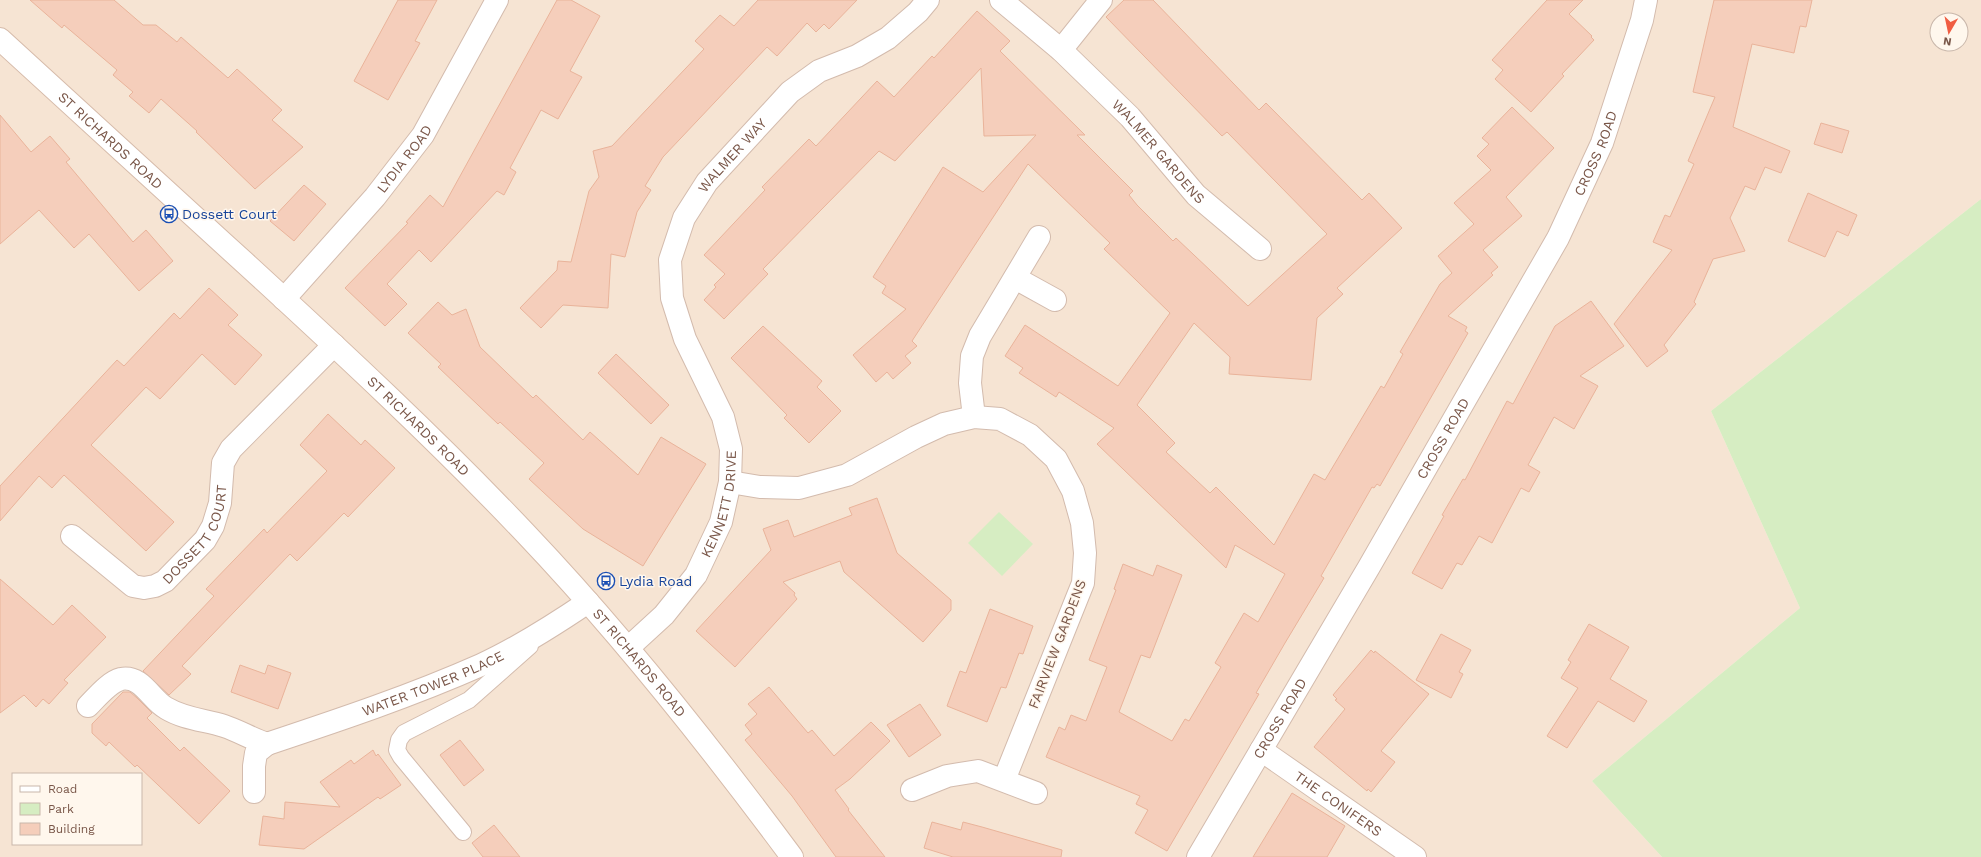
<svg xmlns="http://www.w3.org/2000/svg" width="1981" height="857" font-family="'Work Sans',sans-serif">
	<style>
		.residential { fill: #f6e4d3; fill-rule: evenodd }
		.green { fill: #d6edc2 }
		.building { fill: #f5cebb; stroke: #e9b39a }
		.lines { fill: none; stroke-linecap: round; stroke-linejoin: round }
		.lane-casing { stroke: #d3bbad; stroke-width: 18 }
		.street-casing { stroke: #d3bbad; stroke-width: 24 }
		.secondary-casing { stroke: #d6bbaa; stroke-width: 24 }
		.lane { stroke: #fff; stroke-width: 16 }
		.street { stroke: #fff; stroke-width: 22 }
		.secondary { stroke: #fff; stroke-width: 22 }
		.labels { text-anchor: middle; stroke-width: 3; stroke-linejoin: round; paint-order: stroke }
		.street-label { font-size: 14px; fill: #795648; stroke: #fff7ed }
		.transit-label { font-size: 14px; fill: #164399; stroke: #fff7ed; text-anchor: start }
	</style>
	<rect width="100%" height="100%" fill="#fef2e5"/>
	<path class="residential" d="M 0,0 L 1981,0 L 1981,199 L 1711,411 L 1800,608 L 1592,781 L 1662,857 L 0,857 ZM 1937,20 L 1961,20 L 1961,44 L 1937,44 ZM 13,774 L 141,774 L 141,844 L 13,844 Z"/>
	<path class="green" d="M 1981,199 L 1981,857 L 1662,857 L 1592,781 L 1800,608 L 1711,411 Z
		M 999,512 L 1033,544 L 1002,576 L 968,543 Z"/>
	<path class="building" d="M 30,0 L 114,0 L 143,25 L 156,25 L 177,42 L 181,37 L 228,78 L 237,69 L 282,110 L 272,120 L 303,147 L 255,189 L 196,132 L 197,131 L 161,99 L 149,113 L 129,96 L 133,92 L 113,75 L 117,70 L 64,25 L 62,28 Z
		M 398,0 L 437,0 L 415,41 L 420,43 L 388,100 L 354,81 Z
		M 557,0 L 571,0 L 600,16 L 570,71 L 582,77 L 558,119 L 541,110 L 510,168 L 516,172 L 504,195 L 497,191 L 431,262 L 419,250 L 387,284 L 407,304 L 385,326 L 345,288 L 408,223 L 406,222 L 430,195 L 443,207 Z
		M 758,0 L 857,0 L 829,29 L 824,24 L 816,32 L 807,23 L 777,56 L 767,47 L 663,157 L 645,186 L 651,190 L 637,212 L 625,257 L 611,254 L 608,308 L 563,305 L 541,328 L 520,308 L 557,270 L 558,261 L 571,262 L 589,191 L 599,177 L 593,151 L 612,146 L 704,49 L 695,41 L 720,15 L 734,26 Z
		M 1124,0 L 1153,0 L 1259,110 L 1266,103 L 1362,200 L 1369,193 L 1402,228 L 1337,288 L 1343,294 L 1317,318 L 1311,380 L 1229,374 L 1230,357 L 1194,323 L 1137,405 L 1175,443 L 1166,452 L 1210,493 L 1216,487 L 1274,545 L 1314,474 L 1325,480 L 1381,386 L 1384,388 L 1403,354 L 1400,352 L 1440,284 L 1452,273 L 1438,256 L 1474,224 L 1454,203 L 1491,170 L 1477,156 L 1489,144 L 1482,138 L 1512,107 L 1554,148 L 1506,197 L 1522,216 L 1483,250 L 1498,267 L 1491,273 L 1493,275 L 1448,316 L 1467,327 L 1465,331 L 1468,333 L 1380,486 L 1377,484 L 1374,488 L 1372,487 L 1321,576 L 1324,578 L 1285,643 L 1256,693 L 1259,694 L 1167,851 L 1135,833 L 1148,810 L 1136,804 L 1140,796 L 1046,757 L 1059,727 L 1065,730 L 1071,715 L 1086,721 L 1107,667 L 1089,660 L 1116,590 L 1114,589 L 1123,564 L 1153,576 L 1157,565 L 1182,575 L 1150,658 L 1141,655 L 1119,712 L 1172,741 L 1185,719 L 1189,721 L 1221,667 L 1215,663 L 1244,613 L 1258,622 L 1285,574 L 1235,545 L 1226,568 L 1097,444 L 1114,428 L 1059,392 L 1056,397 L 1019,373 L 1023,368 L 1005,356 L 1025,325 L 1118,386 L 1170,313 L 1104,249 L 1110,243 L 1028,164 L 912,341 L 917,346 L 905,356 L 911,363 L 893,379 L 887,372 L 876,382 L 853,355 L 906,309 L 882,293 L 886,286 L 873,277 L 943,167 L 983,192 L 1036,135 L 984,136 L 981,68 L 895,161 L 879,151 L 763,269 L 768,274 L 724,319 L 704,300 L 716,287 L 714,285 L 725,274 L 704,255 L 765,190 L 762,187 L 809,139 L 816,146 L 877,81 L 894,97 L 932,56 L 934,58 L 977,11 L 1010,41 L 1000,51 L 1085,135 L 1077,135 L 1133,191 L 1129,195 L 1137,205 L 1173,241 L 1176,238 L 1248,306 L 1327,234 L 1227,132 L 1222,136 L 1106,17 Z
		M 1547,0 L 1583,0 L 1569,14 L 1592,36 L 1591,37 L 1594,40 L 1562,74 L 1564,76 L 1531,112 L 1495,79 L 1503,70 L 1492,60 Z
		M 1714,0 L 1812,0 L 1806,27 L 1800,26 L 1794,53 L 1752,44 L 1733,127 L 1790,151 L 1781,173 L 1765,167 L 1755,190 L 1745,186 L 1730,218 L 1745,251 L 1713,259 L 1694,302 L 1696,304 L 1664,345 L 1668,351 L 1647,367 L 1614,324 L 1672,250 L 1653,242 L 1665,215 L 1670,217 L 1694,164 L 1688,161 L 1715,97 L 1693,92 Z
		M 0,115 L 31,152 L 50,136 L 70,159 L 66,162 L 133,242 L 146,230 L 173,261 L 139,291 L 89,234 L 74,248 L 39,210 L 0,244 Z
		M 1821,123 L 1849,131 L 1842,153 L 1814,144 Z
		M 304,185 L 326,204 L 294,241 L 270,221 Z
		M 1808,193 L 1857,215 L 1848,236 L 1837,231 L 1825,257 L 1788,241 Z
		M 209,288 L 238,315 L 228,325 L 262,355 L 235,385 L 202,354 L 160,399 L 146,387 L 91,445 L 174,522 L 146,551 L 64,475 L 52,488 L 39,476 L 0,521 L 0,486 L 117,360 L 124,366 L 174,313 L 180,319 Z
		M 1591,301 L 1624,346 L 1580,376 L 1598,386 L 1574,429 L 1554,417 L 1528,465 L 1540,472 L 1529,492 L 1521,488 L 1492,543 L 1479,536 L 1462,565 L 1457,563 L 1442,589 L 1412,573 L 1444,516 L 1442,515 L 1463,479 L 1465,480 L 1507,401 L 1513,404 L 1555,326 Z
		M 438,302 L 452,315 L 466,309 L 480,347 L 533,398 L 536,395 L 583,440 L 590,432 L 638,475 L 661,437 L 706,464 L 643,566 L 583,529 L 529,479 L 544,463 L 500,422 L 498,424 L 438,367 L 441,364 L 408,333 Z
		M 763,326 L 822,381 L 817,387 L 841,411 L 809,443 L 784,418 L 787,415 L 731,358 Z
		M 616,354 L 669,405 L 651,424 L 598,373 Z
		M 328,414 L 361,445 L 365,440 L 395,468 L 348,517 L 344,513 L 297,561 L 290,554 L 182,666 L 191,674 L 169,695 L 143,671 L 214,596 L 206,589 L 264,529 L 267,533 L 327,471 L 300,445 Z
		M 877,498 L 897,553 L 951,600 L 951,610 L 923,642 L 844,572 L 840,561 L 783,582 L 795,593 L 794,595 L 797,599 L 735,667 L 696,631 L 771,550 L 763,529 L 788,520 L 794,537 L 852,515 L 849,508 Z
		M 0,579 L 53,625 L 72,605 L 106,637 L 64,680 L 68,683 L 49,704 L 43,699 L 36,707 L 24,695 L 0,713 Z
		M 990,609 L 1033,626 L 1023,654 L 1019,653 L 1006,688 L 1001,687 L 987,722 L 947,706 L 960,671 L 966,673 Z
		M 1589,624 L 1629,647 L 1610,679 L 1647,701 L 1634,722 L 1598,701 L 1567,748 L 1547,736 L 1578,688 L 1561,678 L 1571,662 L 1568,660 Z
		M 1441,634 L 1471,650 L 1459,672 L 1463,674 L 1451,698 L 1416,680 Z
		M 1371,650 L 1374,653 L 1375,651 L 1429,694 L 1381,751 L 1395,762 L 1371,792 L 1368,789 L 1367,791 L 1314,747 L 1345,709 L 1335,700 L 1337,699 L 1333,695 Z
		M 240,665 L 265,674 L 268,665 L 291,673 L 278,709 L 231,692 Z
		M 769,687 L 808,733 L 812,730 L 834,756 L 871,722 L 890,741 L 850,779 L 835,790 L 849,809 L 848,810 L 885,857 L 836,857 L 792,796 L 745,740 L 752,734 L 745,725 L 757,714 L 748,704 Z
		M 123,692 L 130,692 L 137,698 L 152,713 L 147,718 L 180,751 L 184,747 L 230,791 L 199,824 L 137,765 L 135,767 L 109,742 L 106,746 L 92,733 L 92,724 Z
		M 920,704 L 941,735 L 909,757 L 887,725 Z
		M 460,740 L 484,770 L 464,786 L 440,755 Z
		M 373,750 L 376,756 L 378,754 L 401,785 L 380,799 L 378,797 L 304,849 L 259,845 L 263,816 L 284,819 L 285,802 L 340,807 L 320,782 L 351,760 L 354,764 Z
		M 1292,793 L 1345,826 L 1327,857 L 1253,857 Z
		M 932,822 L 961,830 L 963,822 L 982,827 L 1062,850 L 1061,857 L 953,857 L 924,848 Z
		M 494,825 L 520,857 L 483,857 L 472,843 Z"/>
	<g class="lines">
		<defs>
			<path id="lane" d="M 463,832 L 401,757 L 397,750 L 399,740 L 404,733 L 469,700 L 530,646"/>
			<g id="street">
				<path id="s1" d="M 1001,0 L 1061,50 L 1130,117 L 1196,195 L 1260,249"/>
				<path d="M 1061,50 L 1101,0"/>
				<path d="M 1015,278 L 1055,300"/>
				<path id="s2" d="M 284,299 L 375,197 L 423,135 L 497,0"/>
				<path d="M 974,417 L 970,383 L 972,356 L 980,336 L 1039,237"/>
				<path d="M 730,482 L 760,487 L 799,488 L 847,475 L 916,437 L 944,424 L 974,417 L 1000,419 L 1030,435 L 1056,459 L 1073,491 L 1082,523 L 1085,553 L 1083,583 L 1004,780"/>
				<path id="s3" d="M 72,536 L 133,586 L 144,588 L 155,586 L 165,581 L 205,540 L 213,526 L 220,503 L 223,463 L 231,449 L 334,345"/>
				<path id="s4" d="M 628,648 L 664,615 L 696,575 L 721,522 L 730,482 L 731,449 L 723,417 L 685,339 L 672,298 L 670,260 L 684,218 L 707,182 L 790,92 L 819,71 L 857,56 L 888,38 L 918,12 L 928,0"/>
				<path id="s5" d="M 88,706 C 97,697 109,682 121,679 C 142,675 151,700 166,708 C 184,719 205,720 224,726 C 239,731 252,739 267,744 C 339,720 411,696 481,665 C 518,648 554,625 588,602"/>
				<path id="s6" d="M 1261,750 L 1415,857"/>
				<path d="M 912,790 L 947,776 L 978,771 L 1036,793"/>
				<path d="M 254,792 L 254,766 L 256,753 L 267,744"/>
				<path id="s7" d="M 1198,857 L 1369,567 L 1558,238 L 1602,143 L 1642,20 L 1646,0"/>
			</g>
			<g id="secondary">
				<path id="s8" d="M 0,39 C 82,114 163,189 245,263 C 341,351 437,440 526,534 C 622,635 709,745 792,857"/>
			</g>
		</defs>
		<use href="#lane" class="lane-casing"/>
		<use href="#street" class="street-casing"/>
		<use href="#secondary" class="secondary-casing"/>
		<use href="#lane" class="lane"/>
		<use href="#street" class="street"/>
		<use href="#secondary" class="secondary"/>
	</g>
	<defs>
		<symbol id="bus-ring" viewBox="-11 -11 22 22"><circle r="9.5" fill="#fff7ed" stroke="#1a4fb4" stroke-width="1.5"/><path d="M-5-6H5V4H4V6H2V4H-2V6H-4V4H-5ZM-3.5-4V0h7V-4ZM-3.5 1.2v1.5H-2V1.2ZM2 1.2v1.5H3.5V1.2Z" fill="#1a4fb4"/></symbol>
	</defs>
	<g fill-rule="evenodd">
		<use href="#bus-ring" x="159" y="204" width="20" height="20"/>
		<use href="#bus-ring" x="596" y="571" width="20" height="20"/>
	</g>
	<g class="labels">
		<g class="street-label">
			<text dy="5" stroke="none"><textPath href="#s8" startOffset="150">ST RICHARDS ROAD</textPath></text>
			<text dy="5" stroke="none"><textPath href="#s1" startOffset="219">WALMER GARDENS</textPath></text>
			<text dy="5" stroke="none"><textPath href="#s7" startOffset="809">CROSS ROAD</textPath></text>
			<text dy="5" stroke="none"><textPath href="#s4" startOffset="557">WALMER WAY</textPath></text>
			<text dy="5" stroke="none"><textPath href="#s2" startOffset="185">LYDIA ROAD</textPath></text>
			<text dy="5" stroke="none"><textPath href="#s8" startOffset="570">ST RICHARDS ROAD</textPath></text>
			<text dy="5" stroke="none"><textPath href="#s7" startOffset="485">CROSS ROAD</textPath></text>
			<text dy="5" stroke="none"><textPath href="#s4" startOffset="176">KENNETT DRIVE</textPath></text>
			<text dy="5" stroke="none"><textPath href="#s3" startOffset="170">DOSSETT COURT</textPath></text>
			<text transform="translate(1057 644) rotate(-69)" y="5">FAIRVIEW GARDENS</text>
			<text dy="5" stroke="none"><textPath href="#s8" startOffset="894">ST RICHARDS ROAD</textPath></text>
			<text dy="5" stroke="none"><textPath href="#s5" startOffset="383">WATER TOWER PLACE</textPath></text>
			<text dy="5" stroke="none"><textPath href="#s7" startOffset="161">CROSS ROAD</textPath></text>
			<text dy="5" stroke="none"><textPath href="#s6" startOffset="94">THE CONIFERS</textPath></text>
		</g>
		<g class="transit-label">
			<text x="182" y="219">Dossett Court</text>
			<text x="619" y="586">Lydia Road</text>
		</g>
	</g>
	<rect x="12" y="773" width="130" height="72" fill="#fff7ed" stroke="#c9b7ab"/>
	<rect x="20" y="786" width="20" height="6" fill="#ffffff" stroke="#c9b7ab"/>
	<text x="48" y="793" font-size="12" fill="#795648">Road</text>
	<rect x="20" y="803" width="20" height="12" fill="#d6edc2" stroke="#c9b7ab"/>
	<text x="48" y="813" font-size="12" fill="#795648">Park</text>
	<rect x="20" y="823" width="20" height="12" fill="#f5cebb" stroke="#c9b7ab"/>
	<text x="48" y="833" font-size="12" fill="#795648">Building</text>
	<g transform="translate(1949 32) rotate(189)"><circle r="19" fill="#fff7ed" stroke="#c9b7ab"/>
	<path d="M0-3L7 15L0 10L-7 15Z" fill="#f05d42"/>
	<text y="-6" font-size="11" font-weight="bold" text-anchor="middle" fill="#795648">N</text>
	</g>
</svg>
